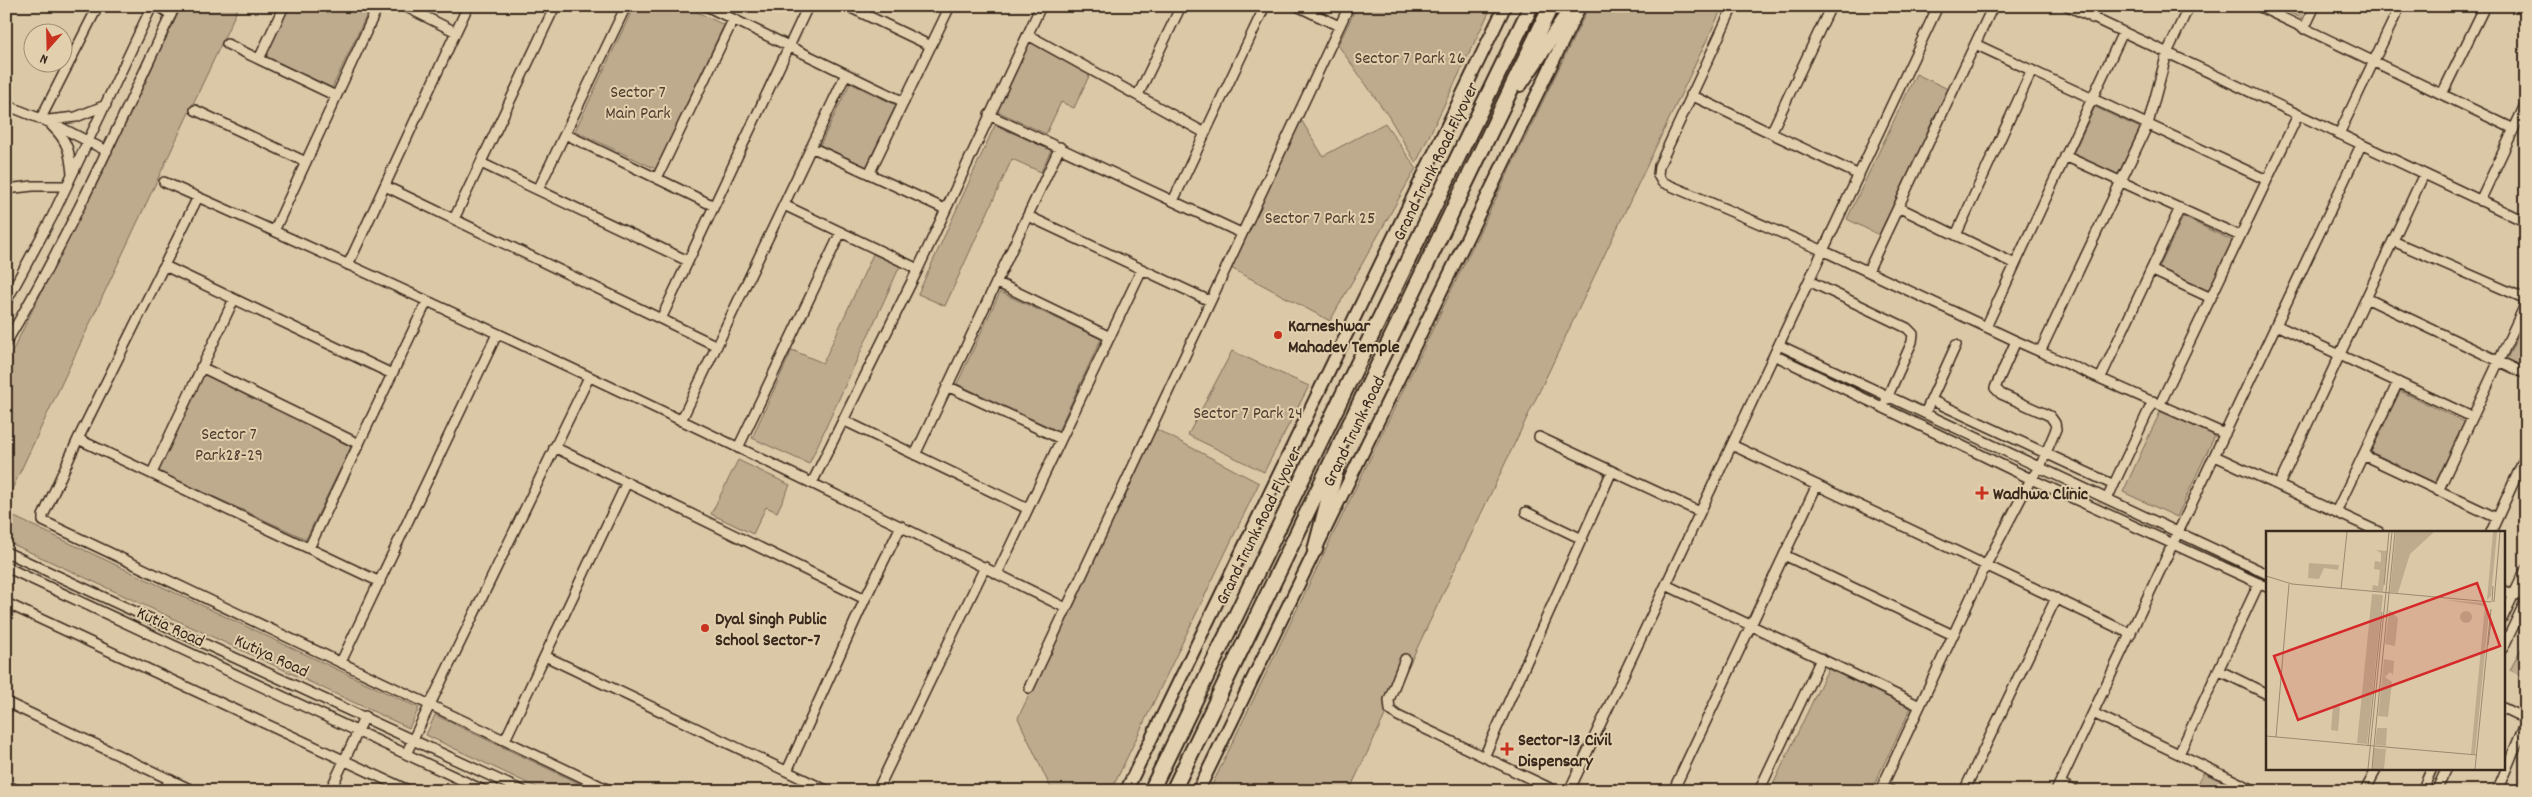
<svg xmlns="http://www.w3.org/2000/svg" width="2532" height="797" font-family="Dekko,sans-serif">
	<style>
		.green { fill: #beab8e; stroke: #7c6a56 }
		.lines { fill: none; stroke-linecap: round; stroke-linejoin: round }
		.minor-casing { stroke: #3b2a1e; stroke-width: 12 }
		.major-casing { stroke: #3b2a1e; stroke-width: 15 }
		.highway-casing { stroke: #3b2a1e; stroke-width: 18 }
		.minor { stroke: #e2cfad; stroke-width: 9 }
		.major { stroke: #e2cfad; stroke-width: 11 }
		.highway { stroke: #e2cfad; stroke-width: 14 }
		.poi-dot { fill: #c8321e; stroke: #e2cfad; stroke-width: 2 }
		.labels { text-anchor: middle; stroke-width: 4; stroke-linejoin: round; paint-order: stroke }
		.park-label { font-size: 18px; fill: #4f3d2f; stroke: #e2cfad }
		.street-label { font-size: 18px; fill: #3b2a1e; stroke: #e2cfad }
		.poi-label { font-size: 18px; font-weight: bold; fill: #3b2a1e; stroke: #e2cfad; text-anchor: start }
		.inset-road { fill: none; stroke: #9b8970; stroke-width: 1 }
		.view { fill: #d62828; fill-opacity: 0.15; stroke: #d62828; stroke-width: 2.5 }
		.inset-edge { fill: none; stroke: #3b2a1e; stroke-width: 2.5 }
	</style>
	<rect width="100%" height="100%" fill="#dbc8a7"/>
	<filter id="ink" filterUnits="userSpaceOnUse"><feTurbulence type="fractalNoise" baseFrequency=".02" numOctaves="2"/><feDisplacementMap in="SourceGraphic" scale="10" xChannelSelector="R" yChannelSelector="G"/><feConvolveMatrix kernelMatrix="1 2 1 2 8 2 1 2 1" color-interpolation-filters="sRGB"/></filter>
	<g filter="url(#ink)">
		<path class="green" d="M 182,6 L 239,6 L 6,502 L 6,364 Z
			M 288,6 L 371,6 L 332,88 L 265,56 Z
			M 634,6 L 685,6 L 724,25 L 656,169 L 575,131 Z
			M 1357,6 L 1492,6 L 1416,163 L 1389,117 L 1338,45 Z
			M 1589,6 L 1723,6 L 1349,791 L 1209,791 Z
			M 2276,6 L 2309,6 L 2303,19 Z
			M 1030,41 L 1090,74 L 1074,108 L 1061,102 L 1046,134 L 997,111 Z
			M 1916,74 L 1948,89 L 1879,235 L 1847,219 Z
			M 850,83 L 896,105 L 866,167 L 820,145 Z
			M 2095,107 L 2140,128 L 2118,175 L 2073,154 Z
			M 1300,118 L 1323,156 L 1385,123 L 1416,168 L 1330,321 L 1231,268 Z
			M 995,125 L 1051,150 L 1041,172 L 1012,159 L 945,306 L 918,294 Z
			M 2183,217 L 2233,241 L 2209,292 L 2159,268 Z
			M 873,254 L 900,266 L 809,464 L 752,438 L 792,350 L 823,363 Z
			M 1000,292 L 1101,339 L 1058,431 L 957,384 Z
			M 2526,319 L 2526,368 L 2507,359 Z
			M 1232,351 L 1309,386 L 1264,472 L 1188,435 Z
			M 201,367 L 351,447 L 306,539 L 151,468 Z
			M 2400,391 L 2465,422 L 2435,483 L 2371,452 Z
			M 2161,410 L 2215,435 L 2177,517 L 2123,492 Z
			M 1156,429 L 1259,483 L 1111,791 L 1052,791 L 1018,718 Z
			M 738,460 L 790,485 L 777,512 L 766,507 L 753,534 L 711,514 Z
			M 6,513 L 419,708 L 409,728 L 6,541 Z
			M 2526,640 L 2526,678 L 2510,670 Z
			M 1828,669 L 1911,708 L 1871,791 L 1770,791 Z
			M 435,715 L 595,791 L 544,791 L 426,735 Z
			M 2203,773 L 2204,773 L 2241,791 L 2195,791 Z"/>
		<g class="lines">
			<defs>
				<path id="minor" d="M 159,6 L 171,15
					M 404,6 L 456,32
					M 706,6 L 904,102
					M 847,6 L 931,46
					M 1297,6 L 1339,26
					M 1733,6 L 1659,166 L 1658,175 L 1662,182 L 1824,251 L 2016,341 L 2225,434
					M 2068,6 L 2526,222
					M 2258,6 L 2514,129
					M 2092,18 L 2097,6
					M 2304,29 L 2315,6
					M 1028,35 L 1205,133
					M 227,44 L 336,96
					M 1975,44 L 2267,180
					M 259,59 L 284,6
					M 2442,94 L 2485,6
					M 1138,95 L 1181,6
					M 1691,95 L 1859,175
					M 6,105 L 56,125 L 107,151
					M 195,110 L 306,162
					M 989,115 L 1241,233
					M 41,118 L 98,6
					M 48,120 L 76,117 L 106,105
					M 52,126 C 68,141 70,153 72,174
					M 1771,133 L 1831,6
					M 565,134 L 714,206
					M 2339,134 L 2400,6
					M 811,147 L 945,209
					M 2065,156 L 2240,236
					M 481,163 L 688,261
					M 869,174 L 950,6
					M 657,178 L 733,20
					M 164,182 C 468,316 768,460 1066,608
					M 385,186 L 717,346
					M 6,189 L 33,186 L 67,186
					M 538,190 L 626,6
					M 198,197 L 78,439 L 43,516 L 43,521 L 611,791
					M 1173,201 L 1265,6
					M 2480,201 L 2526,103
					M 784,205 L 918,269
					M 1898,207 L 2015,264
					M 1028,216 L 1210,301
					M 454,219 L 555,6
					M 274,231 L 378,6
					M 1956,235 L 2032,70
					M 2393,241 L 2526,299
					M 348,265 L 468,6
					M 165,266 L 392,374
					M 2151,270 L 2211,298
					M 1868,271 L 1993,6
					M 1809,281 L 1907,328 L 1913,334 L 1912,342 L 1886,400
					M 996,282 L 1110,337
					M 2366,298 L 2526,374
					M 6,302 L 52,217 L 152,6
					M 661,319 L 808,6
					M 1987,325 L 2123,32
					M 2276,325 L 2472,417
					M 6,343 C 70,235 121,120 175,6
					M 1779,345 L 2267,574
					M 2041,350 L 2148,124 L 2167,53 L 2189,6
					M 1774,355 L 2031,479 L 2267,587
					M 201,367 L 359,444
					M 2101,377 L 2180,208
					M 947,386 L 1061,439
					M 1931,400 L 2114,485
					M 2160,404 L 2298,115
					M 1925,413 L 1956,345
					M 681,421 L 846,74
					M 845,421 L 1028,509
					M 1539,437 L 1700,512
					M 78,439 L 380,582
					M 1732,445 L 2131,634
					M 554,447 L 865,599
					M 738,448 L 841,232
					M 915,455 L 1060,147
					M 2363,455 L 2497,518
					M 2215,456 L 2379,532
					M 152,473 L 234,299
					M 812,483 L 918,269 L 1041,6
					M 2279,485 L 2424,174
					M 2438,491 L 2526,303
					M 2107,499 L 2153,401
					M 1526,512 L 1582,539
					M 2336,512 L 2398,382
					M 2491,532 L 2526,455
					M 309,548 L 427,301
					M 6,552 L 523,791
					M 1784,555 L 1953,635
					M 6,567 L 485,791
					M 997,574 L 1142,269
					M 1666,585 L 1920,706
					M 2503,590 L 2514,595 L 2526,594
					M 6,603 L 410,791
					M 2503,617 L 2526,569
					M 2503,648 L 2526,600
					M 545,656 L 828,791
					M 1405,659 L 1389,700 L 1390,710 L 1398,716 L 1556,791
					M 341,662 L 497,334
					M 2218,670 L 2267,694
					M 1029,688 L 1349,6
					M 6,702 L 194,791
					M 2503,708 L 2526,719
					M 2093,713 L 2256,791
					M 505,740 L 627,482
					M 406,754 L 589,377
					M 2179,754 L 2259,583
					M 1484,757 L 1612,471
					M 787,771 L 865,599 L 901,526
					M 2060,783 L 2075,791
					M 6,785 L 19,791
					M 1882,786 L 1892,791
					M 164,791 L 170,779
					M 330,791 L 365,716
					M 877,791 L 985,567
					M 1569,791 L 1938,6
					M 1673,791 L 1817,485
					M 1759,791 L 1821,659
					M 1880,791 L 1986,565 L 2031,479 L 2040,467 L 2056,429 L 2055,423 L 2050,416 L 2001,394 L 1995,388 L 2016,341
					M 1964,791 L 2056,598
					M 2056,791 L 2361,145
					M 2365,791 L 2377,768
					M 2422,791 L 2432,768
					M 2436,791 L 2447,768
					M 2497,791 L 2526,722"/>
				<path id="major" d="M 1126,791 L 1505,6
					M 1198,791 L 1580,6"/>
				<path id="highway" d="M 1520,84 L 1573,6
					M 1315,550 L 1338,463
					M 1151,791 L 1531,6
					M 1173,791 L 1551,6"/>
			</defs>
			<use href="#minor" class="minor-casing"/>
			<use href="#major" class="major-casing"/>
			<use href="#highway" class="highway-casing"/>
			<use href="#minor" class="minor"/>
			<use href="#major" class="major"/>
			<use href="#highway" class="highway"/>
		</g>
	</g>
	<g class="poi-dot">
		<circle cx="1278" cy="335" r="5"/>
		<path d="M1979.5 485.5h5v5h5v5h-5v5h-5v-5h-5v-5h5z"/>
		<circle cx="705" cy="628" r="5"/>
		<path d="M1504.5 741.5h5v5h5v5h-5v5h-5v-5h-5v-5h5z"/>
	</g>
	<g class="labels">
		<g class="park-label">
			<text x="1410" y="63">Sector 7 Park 26</text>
			<text x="638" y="97">Sector 7<tspan x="638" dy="21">Main Park</tspan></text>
			<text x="1320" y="223">Sector 7 Park 25</text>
			<text x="1248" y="418">Sector 7 Park 24</text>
			<text x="229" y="439">Sector 7<tspan x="229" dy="21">Park28-29</tspan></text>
		</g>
		<g class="street-label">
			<text transform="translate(1435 161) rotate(-64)" y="6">Grand Trunk Road Flyover</text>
			<text transform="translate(1353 431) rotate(-64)" y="6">Grand Trunk Road</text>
			<text transform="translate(1258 525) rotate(-64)" y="6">Grand Trunk Road Flyover</text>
			<text transform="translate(171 626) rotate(25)" y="6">Kutia Road</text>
			<text transform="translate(272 655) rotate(25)" y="6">Kutiya Road</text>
		</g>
		<g class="poi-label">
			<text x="1288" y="331">Karneshwar<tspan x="1288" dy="21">Mahadev Temple</tspan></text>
			<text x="1993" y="499">Wadhwa Clinic</text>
			<text x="715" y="624">Dyal Singh Public<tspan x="715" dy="21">School Sector-7</tspan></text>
			<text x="1518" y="745">Sector-13 Civil<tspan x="1518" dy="21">Dispensary</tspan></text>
		</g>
	</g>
	<g transform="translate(2266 531)">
		<rect width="239" height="239" fill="#dbc8a7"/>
		<path d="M 130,1 L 168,1 L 144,23 L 132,62 L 124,61 ZM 227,1 L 231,1 L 225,65 L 221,69 ZM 110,19 L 121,20 L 117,61 L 106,59 L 107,54 L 112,55 L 114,39 L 108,38 L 109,30 L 115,31 L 115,22 ZM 43,32 L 73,34 L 72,39 L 58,37 L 53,48 L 42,47 ZM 106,63 L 117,64 L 101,213 L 91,212 ZM 180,69 L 219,72 L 223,81 L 209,223 L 205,223 L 219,75 ZM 123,79 L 132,87 L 129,115 L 119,113 ZM194 86a6 6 0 1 1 12 0a6 6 0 1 1-12 0ZM 118,128 L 128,130 L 127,144 L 124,141 L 119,146 L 126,151 L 122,186 L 112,185 ZM 67,175 L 74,176 L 72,200 L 65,199 ZM 111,197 L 121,197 L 120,215 L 109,214 ZM 108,217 L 120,218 L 118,238 L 106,238 Z" fill="#beab8e"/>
		<path class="inset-road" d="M 0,45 L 26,53 L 225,71M 118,54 L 123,1M 75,58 L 81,1M 226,71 L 227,55M 228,71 L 234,1M 222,114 L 225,90M 0,205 L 108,215 L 106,238M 10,206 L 23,53M 102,214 L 116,81M 108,215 L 211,224M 108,215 L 129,1M 102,238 L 126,1M 209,238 L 225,78"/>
		<path class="view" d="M 211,52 L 234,115 L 32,189 L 8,125 Z"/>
		<rect width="239" height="239" class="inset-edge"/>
	</g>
	<rect width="2532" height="797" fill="none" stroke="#e2cfad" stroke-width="25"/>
	<rect x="12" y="12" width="2507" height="772" fill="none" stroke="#3b2a1e" stroke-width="2" filter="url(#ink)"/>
	<g transform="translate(48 48) rotate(200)"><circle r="24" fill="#e2cfad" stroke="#9f8d74"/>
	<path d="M0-4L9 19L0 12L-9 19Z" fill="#c8321e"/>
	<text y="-8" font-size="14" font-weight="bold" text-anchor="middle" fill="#3b2a1e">N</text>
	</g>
</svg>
